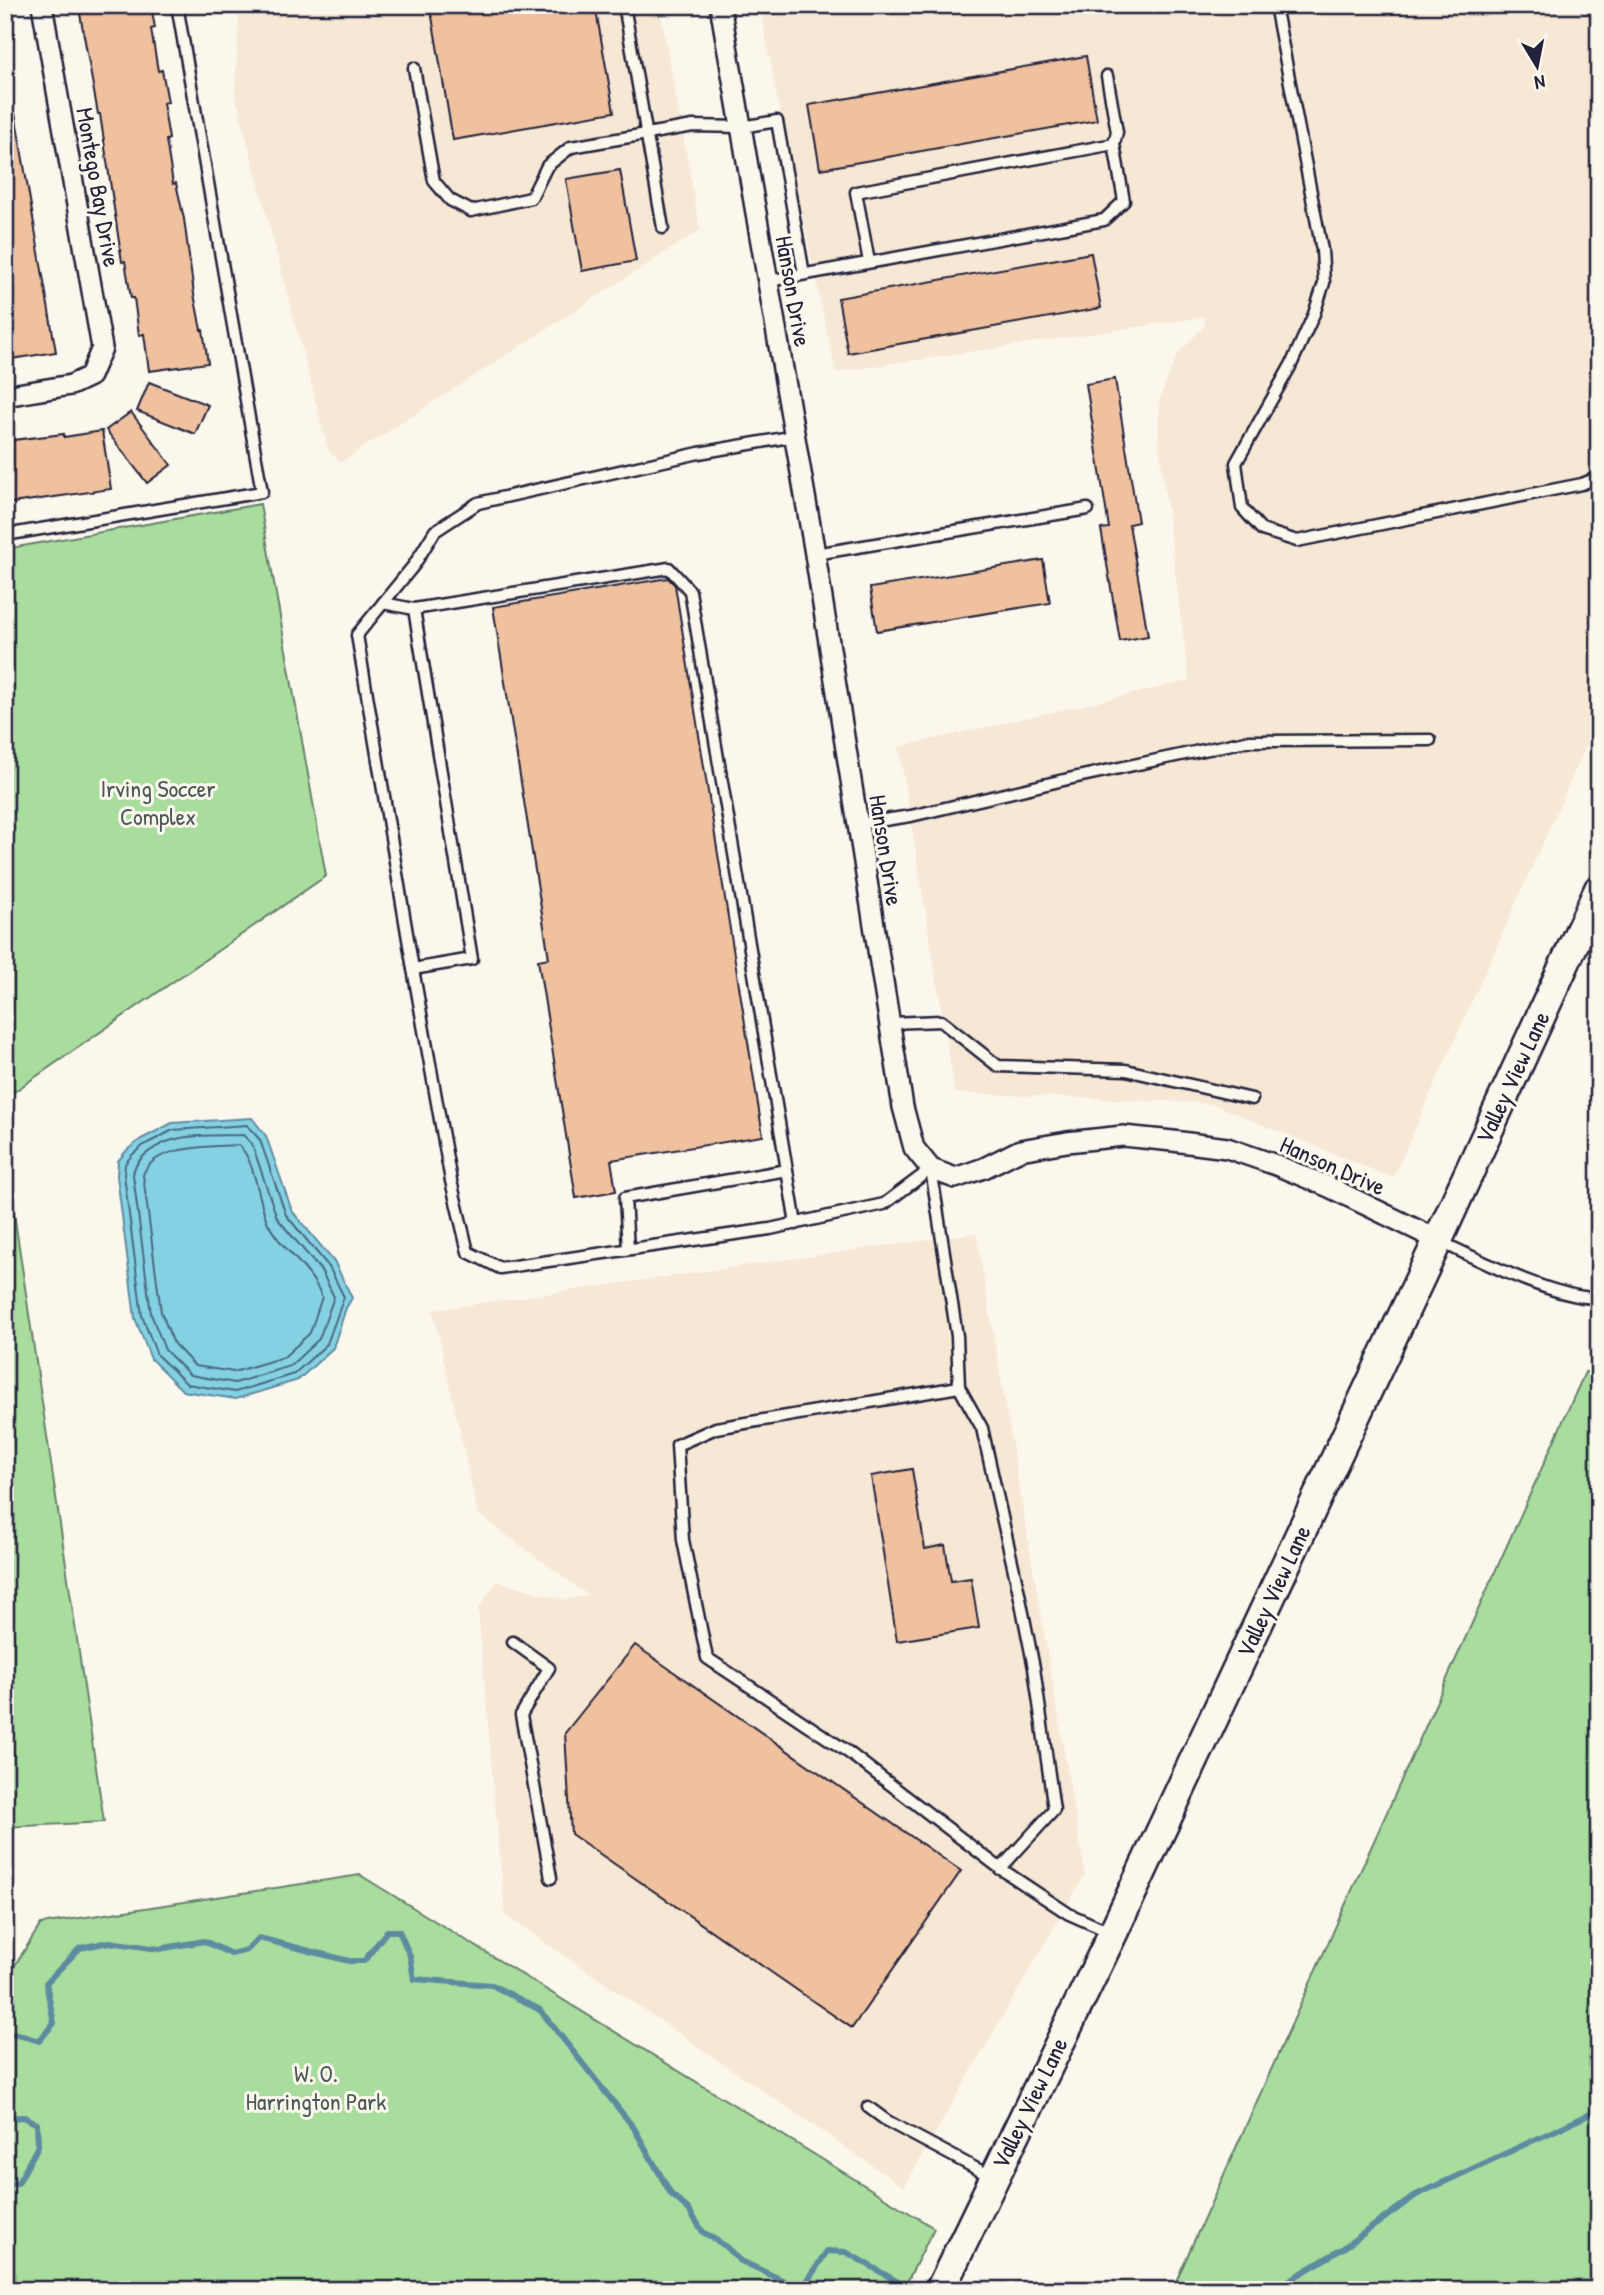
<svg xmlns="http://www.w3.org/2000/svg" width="1604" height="2295" font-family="'Patrick Hand',sans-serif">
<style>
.built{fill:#f7e7d5}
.green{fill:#a9dd9e;stroke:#66806c;stroke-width:2}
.water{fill:#85d1e4;stroke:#5d8ba0;stroke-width:2}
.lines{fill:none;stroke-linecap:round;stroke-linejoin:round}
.shore{stroke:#4a687f;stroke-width:2}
.stream{stroke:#5d8ba0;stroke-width:6}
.building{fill:#efc19f;stroke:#22223b;stroke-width:2}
.service-casing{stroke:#22223b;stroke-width:15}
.minor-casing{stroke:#22223b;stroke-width:24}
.secondary-casing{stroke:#22223b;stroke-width:33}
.service{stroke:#fbf7ec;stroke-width:10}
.minor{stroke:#fbf7ec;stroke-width:19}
.secondary{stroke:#fbf7ec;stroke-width:28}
.labels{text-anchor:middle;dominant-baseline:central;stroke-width:6;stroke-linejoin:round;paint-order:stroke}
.street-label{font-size:24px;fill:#22223b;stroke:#fbf7ec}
.park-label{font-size:24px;fill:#4a5a59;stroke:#fbf7ec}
</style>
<rect width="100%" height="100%" fill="#fbf7ec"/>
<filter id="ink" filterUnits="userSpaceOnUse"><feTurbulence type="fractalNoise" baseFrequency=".0143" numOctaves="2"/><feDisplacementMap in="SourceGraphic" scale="14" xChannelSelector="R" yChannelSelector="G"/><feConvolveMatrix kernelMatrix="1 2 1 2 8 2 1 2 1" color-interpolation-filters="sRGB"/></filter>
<g filter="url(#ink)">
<g class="built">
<polygon points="263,5 659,5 700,230 341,462 329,452 235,94 239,10"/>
<polygon points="760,5 1599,5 1599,717 1393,1178 1210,1103 955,1093 899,747 1189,681 1158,437 1160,398 1177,355 1205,325 1204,317 836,372 777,98"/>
<polygon points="976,1233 1085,1874 904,2187 505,1915 478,1609 497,1581 565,1600 588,1595 478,1514 433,1310"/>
</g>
<g class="green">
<polygon points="260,504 326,876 5,1098 5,549"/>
<polygon points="5,1152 104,1822 5,1827"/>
<polygon points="1585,1372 1599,1374 1599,2290 1172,2290"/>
<polygon points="360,1875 934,2228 903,2290 5,2290 5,1981 41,1924"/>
</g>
<polygon class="water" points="252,1118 266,1136 292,1211 335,1263 352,1298 346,1308 333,1348 298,1380 236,1399 183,1391 151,1359 135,1318 117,1176 118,1161 127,1150 141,1139 172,1123"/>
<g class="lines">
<g class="shore">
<polygon points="247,1125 260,1140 286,1215 329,1267 344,1297 327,1344 294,1374 235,1392 187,1384 157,1355 142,1316 124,1175 125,1164 132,1155 144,1145 173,1130"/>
<path d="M243,1135L252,1144L277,1218L322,1272L334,1297L319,1339L290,1366L235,1383L190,1375L165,1350L151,1314L133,1175C134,1157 161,1142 177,1139C198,1134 222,1136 243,1135Z"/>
<path d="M238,1145C254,1156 259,1202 267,1221C279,1248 310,1266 322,1297L310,1333L284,1357L234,1372L195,1366L174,1344L161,1312L143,1175C154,1144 212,1147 238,1145Z"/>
</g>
<g class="stream">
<polyline points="5,2036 17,2034 39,2041 54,2023 46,1983 80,1948 109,1942 159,1949 204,1941 231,1954 247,1950 259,1938 349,1961 364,1961 387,1931 399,1931 410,1956 414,1979 492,1985 540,2010 634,2128 671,2194 689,2210 703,2232 727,2247 739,2260 793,2285 806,2283 827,2251 846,2252 912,2290"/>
<polyline points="5,2118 24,2117 37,2124 38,2146 18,2183 5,2185"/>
<polyline points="1273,2290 1342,2249 1416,2195 1599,2110"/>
</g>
</g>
<g class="building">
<polygon points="95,5 151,5 155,28 151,29 158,71 162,70 168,102 163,103 169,139 166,140 173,184 176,183 184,219 194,294 201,330 203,330 208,363 149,371 144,334 139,335 134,298 131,298 125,261 122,262 100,114 98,114 79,8"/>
<polygon points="430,5 595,5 614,112 453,140"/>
<polygon points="1086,56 1097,120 820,169 809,105"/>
<polygon points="15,113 56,352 5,360 5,114"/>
<polygon points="620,170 636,261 582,271 566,179"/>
<polygon points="1091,253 1101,308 848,353 838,298"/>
<polygon points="1115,379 1138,522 1129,524 1148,636 1120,641 1101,529 1109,528 1086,384"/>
<polygon points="149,382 208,405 195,434 137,411"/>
<polygon points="131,412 171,465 147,483 106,430"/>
<polygon points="102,431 111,489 5,504 5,441 64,434 64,437"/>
<polygon points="1043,560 1050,603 877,631 870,588"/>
<polygon points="668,578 675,585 763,1136 611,1160 616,1191 576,1198 538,960 549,958 493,607"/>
<polygon points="912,1469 925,1549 945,1545 951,1581 971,1578 979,1628 897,1641 871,1476"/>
<polygon points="635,1645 961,1871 852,2028 571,1834 565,1733"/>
</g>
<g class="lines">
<defs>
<g id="service">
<polyline points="624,5 663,228"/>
<polyline points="1275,5 1322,250 1324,283 1314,314 1291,365 1236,463 1242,508 1262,530 1297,541 1582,484 1599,477"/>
<polyline points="414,68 434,181 450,200 471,211 531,198 547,166 571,147 693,126 741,127 777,121 804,274"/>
<polyline points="1107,76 1117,132 1114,144"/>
<polyline points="768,281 1104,220 1124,201 1114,144 856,192 869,262"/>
<polyline points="795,436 699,453 478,503 435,531 414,565 357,635 413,969 451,1181 468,1252 500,1268 770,1229 884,1204 931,1169 957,1336 959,1387"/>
<polyline points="5,535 262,492 177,5"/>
<polyline points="815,554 1088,509"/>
<polyline points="383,603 414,609 669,568 690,591 796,1224"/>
<polyline points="858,824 911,816 1068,779 1246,741 1430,740"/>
<polyline points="413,969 472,959 414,609"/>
<polyline points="890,1023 941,1021 998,1066 1126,1070 1252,1099"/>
<path d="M1441,1242C1481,1261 1556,1299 1599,1298"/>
<polyline points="628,1249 625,1198 787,1170"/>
<polyline points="513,1642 549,1668 521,1715 551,1878"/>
<polyline points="1000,1869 1054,1810 1034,1668 1019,1593 982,1428 959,1387 716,1428 677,1445 683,1540 707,1658 848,1752 1001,1869 1069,1914 1112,1933"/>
<polyline points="868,2107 887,2121 992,2177"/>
</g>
<g id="minor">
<polyline points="720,5 814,548 903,1107 914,1148 931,1169 955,1178 984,1168 1020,1150 1067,1142 1123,1136 1173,1141 1227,1148 1276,1165 1329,1187 1438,1240"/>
<polyline points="5,396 71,385 90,376 102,348 42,5"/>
</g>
<polyline id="secondary" points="940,2290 1113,1933 1438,1240 1599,889"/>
</defs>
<use href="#service" class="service-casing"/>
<use href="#minor" class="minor-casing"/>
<use href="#secondary" class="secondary-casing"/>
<use href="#service" class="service"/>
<use href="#minor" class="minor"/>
<use href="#secondary" class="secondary"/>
</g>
</g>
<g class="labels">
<g class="street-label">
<text transform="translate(99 187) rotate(80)">Montego Bay Drive</text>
<text transform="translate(794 291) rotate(80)">Hanson Drive</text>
<text transform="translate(887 850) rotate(81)">Hanson Drive</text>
<text transform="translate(1512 1077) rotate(-65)">Valley View Lane</text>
<text transform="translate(1333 1165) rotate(24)">Hanson Drive</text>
<text transform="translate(1273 1591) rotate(-65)">Valley View Lane</text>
<text transform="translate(1029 2103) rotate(-64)">Valley View Lane</text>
</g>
<g class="park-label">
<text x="158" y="788">Irving Soccer<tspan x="158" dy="28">Complex</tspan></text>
<text x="316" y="2073">W. O.<tspan x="316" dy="28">Harrington Park</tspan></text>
</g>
</g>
<rect width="1604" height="2295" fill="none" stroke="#fbf7ec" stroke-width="28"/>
<rect x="14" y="14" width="1576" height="2267" fill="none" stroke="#22223b" stroke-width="2.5" filter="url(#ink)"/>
<g transform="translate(1537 66) rotate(170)" stroke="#fbf7ec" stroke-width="5" paint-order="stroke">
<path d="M0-5L12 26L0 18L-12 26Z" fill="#22223b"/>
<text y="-10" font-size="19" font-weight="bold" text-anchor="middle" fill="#22223b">N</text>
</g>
</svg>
